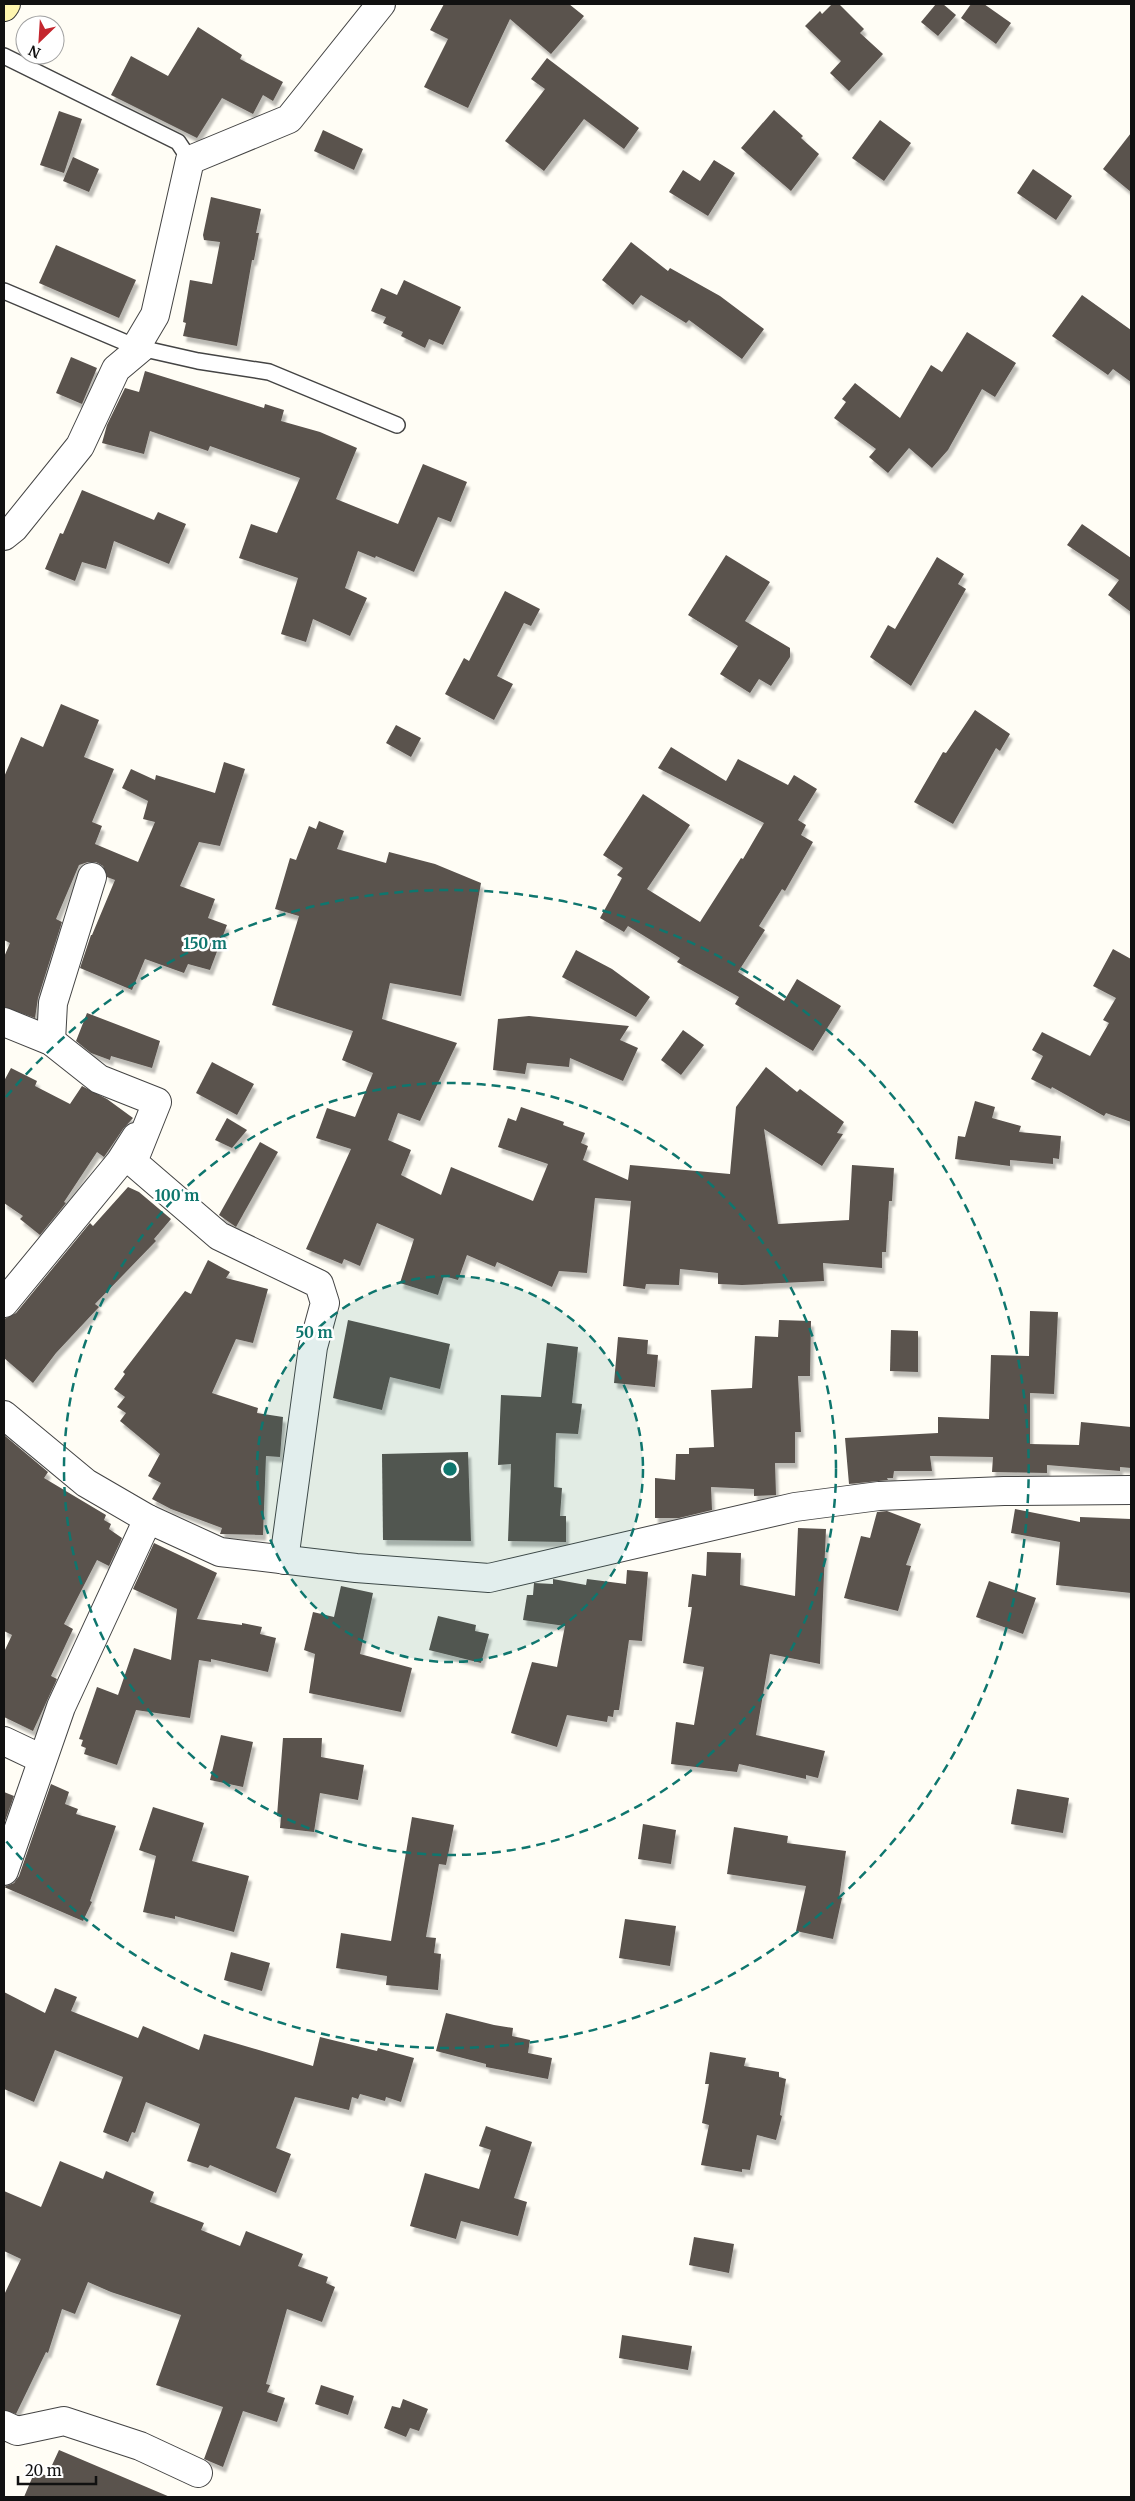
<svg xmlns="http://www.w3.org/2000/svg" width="1135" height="2501" font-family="Merriweather,serif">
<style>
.building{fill:#5a524d;filter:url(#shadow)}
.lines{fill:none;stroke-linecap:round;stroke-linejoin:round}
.service-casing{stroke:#444;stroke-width:18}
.minor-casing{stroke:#444;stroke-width:30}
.secondary-casing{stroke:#333;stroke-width:30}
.service{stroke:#fff;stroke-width:15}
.minor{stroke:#fff;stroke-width:28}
.secondary{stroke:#fff6b0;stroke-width:28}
.ring{fill:none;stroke:#0f766e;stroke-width:2.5;stroke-dasharray:9 6}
.centre{fill:#0f766e;stroke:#fff;stroke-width:2.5}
.ring-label{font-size:15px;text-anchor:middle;font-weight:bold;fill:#0f766e;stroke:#fff;stroke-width:5;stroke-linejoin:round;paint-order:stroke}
</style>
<defs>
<filter id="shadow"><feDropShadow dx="3" dy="5.5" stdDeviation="1" flood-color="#0004"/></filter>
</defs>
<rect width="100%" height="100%" fill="#fffdf5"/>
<g class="building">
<polygon points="444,4 569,4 584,16 551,54 510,19 468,108 424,87 448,39 430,30"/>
<polygon points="832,4 839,4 864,29 860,33 883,54 849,91 830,73 841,61 805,26 820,11 822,14"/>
<polygon points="936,4 943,4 956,15 938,36 921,22"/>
<polygon points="971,4 984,4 1011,23 996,44 961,18"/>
<polygon points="198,27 242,55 240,59 283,82 273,101 263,95 253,114 222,98 197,138 111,95 131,56 168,76"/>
<polygon points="547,58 639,128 624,149 584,119 544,171 505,141 545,89 531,79"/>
<polygon points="774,110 803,136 801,138 819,154 791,191 741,148"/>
<polygon points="59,111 82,119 64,173 40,165"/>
<polygon points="880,120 911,143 884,181 852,158"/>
<polygon points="323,130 363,149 354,170 314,151"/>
<polygon points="1131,133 1131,192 1103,169"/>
<polygon points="73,157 99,169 89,192 63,181"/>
<polygon points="714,160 735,173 708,216 669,192 683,170 700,181"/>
<polygon points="1033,169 1072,196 1056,220 1017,193"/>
<polygon points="211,197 261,209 256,233 259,233 254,260 252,260 237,346 183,336 186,323 183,322 190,280 212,284 220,242 204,240 203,235"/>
<polygon points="631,242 668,271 670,268 720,296 764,329 742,359 689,320 686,323 641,295 633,305 602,280"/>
<polygon points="56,245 136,280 119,318 39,283"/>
<polygon points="404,280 461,307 443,345 429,339 425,348 401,336 403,332 383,323 386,317 371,311 381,288 397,295"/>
<polygon points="1082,295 1131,330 1131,382 1113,369 1108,375 1052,336"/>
<polygon points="967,332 1016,363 995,397 982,389 948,450 932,468 909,448 888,473 869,457 876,449 834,418 846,402 842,399 855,383 900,418 931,365 942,372"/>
<polygon points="71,357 97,368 82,404 56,393"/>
<polygon points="145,371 264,408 265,404 284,410 281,421 320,432 357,448 336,499 398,524 423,464 467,482 451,522 438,517 414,572 376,556 375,558 358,551 345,588 367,598 350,636 313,619 306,642 281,634 298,578 239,558 251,524 277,533 300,478 210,446 208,451 150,431 144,454 102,443 107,425 125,388 139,392"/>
<polygon points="82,490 154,520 158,512 186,524 169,564 114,541 106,569 82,562 75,581 45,569 60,533 63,534"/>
<polygon points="1082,524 1131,558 1131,612 1108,595 1119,580 1067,545"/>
<polygon points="726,555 770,582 745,621 790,648 790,657 771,686 759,679 750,693 720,674 738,646 688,615"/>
<polygon points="937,557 964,574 958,584 966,589 911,686 870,657 888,625 895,629"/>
<polygon points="505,591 540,609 531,626 524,623 497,676 513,684 494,720 445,694 464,658 469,661"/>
<polygon points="61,704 99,720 84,757 114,769 92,822 102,826 95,844 138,862 155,822 143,819 148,801 122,788 131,769 155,780 156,775 215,793 224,762 245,769 220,846 199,842 180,886 215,899 208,918 227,925 210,970 188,964 184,973 145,959 132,990 80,968 91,935 92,935 115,880 107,877 103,866 96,862 88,862 79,865 56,919 62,922 38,998 35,1018 4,1007 4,957 10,943 4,940 4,777 21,737 43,747"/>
<polygon points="975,710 1010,734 1000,751 996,748 953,824 914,802 943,752 946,753"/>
<polygon points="396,725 421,738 411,757 386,743"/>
<polygon points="671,747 726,781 738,759 788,785 794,775 817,789 798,820 806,825 801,835 813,842 785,891 782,889 759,926 765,930 738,972 784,1001 797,979 841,1006 813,1051 735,1004 739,997 677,962 680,958 628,926 624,932 600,918 622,878 617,875 623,868 603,855 643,794 690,825 647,889 700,922 741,858 743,859 764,823 658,768"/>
<polygon points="319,821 344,831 337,849 386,863 389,852 435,864 481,883 461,996 390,983 382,1019 457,1043 420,1121 398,1113 388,1140 411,1150 401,1175 441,1195 451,1167 533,1201 548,1164 498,1147 508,1118 516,1121 521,1107 564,1122 563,1125 585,1133 581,1143 588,1146 583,1160 628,1180 630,1165 730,1174 736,1107 766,1067 797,1092 800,1089 844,1122 837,1133 843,1134 822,1166 764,1129 778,1224 849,1220 852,1165 894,1168 892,1201 889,1201 886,1252 882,1252 882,1268 823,1263 824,1281 742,1285 718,1284 718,1273 680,1269 679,1285 646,1284 645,1289 623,1286 631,1201 595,1198 587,1273 559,1271 552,1287 497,1262 495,1267 467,1255 458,1280 444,1276 438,1295 400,1283 414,1239 377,1223 360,1266 344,1259 342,1264 306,1249 351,1149 316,1138 327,1108 355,1117 373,1073 342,1060 353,1031 272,1005 299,916 275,909 290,858 296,860 309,826 316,829"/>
<polygon points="1113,949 1131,959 1131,1122 1106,1113 1104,1116 1052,1087 1051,1089 1031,1079 1043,1056 1032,1050 1042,1032 1090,1056 1109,1023 1103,1020 1116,998 1093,986"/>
<polygon points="576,950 612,969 650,997 636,1017 562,977"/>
<polygon points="87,1013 160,1041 152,1068 111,1056 110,1060 91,1053 76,1041"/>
<polygon points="529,1016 629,1026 620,1040 638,1048 623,1081 570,1058 569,1067 527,1063 525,1074 493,1070 498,1019"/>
<polygon points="683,1030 704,1045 681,1075 661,1060"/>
<polygon points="212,1062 254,1084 237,1115 196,1093"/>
<polygon points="11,1068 37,1081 35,1086 70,1104 82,1086 107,1099 133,1118 123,1129 104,1157 97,1152 64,1202 66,1203 40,1235 20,1219 23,1216 4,1203 4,1081"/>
<polygon points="975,1101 995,1107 992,1118 1021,1126 1019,1132 1061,1136 1059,1159 1053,1158 1053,1164 1010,1160 1010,1166 955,1159 958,1136 965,1137"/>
<polygon points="227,1118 247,1130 232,1148 215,1140"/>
<polygon points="260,1142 278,1152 236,1227 219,1215"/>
<polygon points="128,1187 139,1192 171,1219 154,1239 156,1241 95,1304 99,1307 56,1353 33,1383 4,1358 4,1319 16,1313 90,1223 93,1226"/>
<polygon points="208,1260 230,1272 226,1278 268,1289 253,1343 236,1339 212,1393 258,1408 257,1413 283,1417 280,1457 266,1456 263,1535 220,1534 222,1528 171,1509 152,1499 161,1483 148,1476 160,1454 120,1421 126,1413 117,1407 125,1397 114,1389 125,1374 123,1372 185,1291 191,1294"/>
<polygon points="1030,1311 1058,1312 1054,1394 1030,1393 1030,1444 1079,1445 1081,1422 1131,1427 1131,1468 1120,1467 1120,1471 1047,1465 1047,1473 992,1472 993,1457 930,1456 932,1471 894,1471 893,1478 887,1478 888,1480 849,1484 845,1438 938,1433 938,1417 989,1419 991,1355 1029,1356"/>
<polygon points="348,1320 450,1344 440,1389 390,1377 382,1410 333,1398"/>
<polygon points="779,1320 811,1321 810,1376 798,1376 801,1432 795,1432 795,1463 775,1463 776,1495 754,1496 754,1489 711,1487 712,1510 679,1518 655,1518 655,1478 675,1480 676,1454 689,1454 689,1448 714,1447 711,1390 752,1388 755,1336 778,1337"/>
<polygon points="891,1330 918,1331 918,1372 890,1371"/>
<polygon points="618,1337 648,1340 647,1354 658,1355 655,1387 614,1383"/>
<polygon points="547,1343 578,1347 572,1403 582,1404 578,1434 556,1433 554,1487 562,1488 560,1516 566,1516 566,1542 508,1541 511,1464 498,1465 501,1395 541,1397"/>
<polygon points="4,1435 48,1472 44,1478 106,1515 104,1520 111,1524 109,1529 122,1538 109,1566 97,1560 64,1624 73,1629 51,1676 57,1679 33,1731 4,1717 4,1652 12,1635 4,1631"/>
<polygon points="468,1452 471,1541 383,1540 382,1454"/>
<polygon points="1015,1509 1080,1522 1080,1517 1131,1519 1131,1593 1056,1585 1060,1542 1011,1533"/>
<polygon points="887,1511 921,1524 906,1565 911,1566 898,1611 844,1598 861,1536 870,1538 877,1512"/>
<polygon points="798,1528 826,1529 820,1664 770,1654 756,1735 825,1751 818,1778 806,1775 806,1779 739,1764 737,1772 671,1764 676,1722 694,1725 704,1667 683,1663 692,1607 688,1607 692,1574 706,1576 707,1552 741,1553 740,1585 795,1596"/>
<polygon points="154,1543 217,1573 197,1619 242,1625 242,1623 262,1627 260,1634 276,1638 268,1672 211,1659 211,1662 199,1660 190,1718 136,1710 117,1765 84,1754 86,1748 81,1746 83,1740 79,1739 97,1687 118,1695 134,1648 171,1660 177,1609 133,1589"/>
<polygon points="627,1570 648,1572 642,1641 629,1640 619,1710 614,1710 613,1717 608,1716 607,1722 567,1715 557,1747 511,1733 532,1662 557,1667 565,1626 523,1620 527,1595 533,1595 534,1583 553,1584 553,1579 586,1585 587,1579 626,1584"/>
<polygon points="989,1581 1036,1598 1023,1634 976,1617"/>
<polygon points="341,1586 373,1593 360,1654 412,1668 401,1712 309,1693 315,1654 304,1650 313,1612 334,1617"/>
<polygon points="438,1616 476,1625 475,1631 489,1634 481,1663 429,1650"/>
<polygon points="221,1735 253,1742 243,1787 210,1780"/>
<polygon points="283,1738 322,1738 321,1757 364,1765 358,1800 320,1793 314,1832 280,1828 281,1817 277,1816"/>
<polygon points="51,1784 69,1792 65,1804 78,1809 76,1814 116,1826 90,1901 92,1902 83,1921 4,1887 14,1883 19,1876"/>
<polygon points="1017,1789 1069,1798 1063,1833 1011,1824"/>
<polygon points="4,1792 14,1796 4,1824"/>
<polygon points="153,1807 204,1823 192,1861 249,1876 234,1932 175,1916 175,1919 143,1912 156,1856 139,1850"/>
<polygon points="412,1817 454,1825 446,1865 439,1864 426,1937 436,1938 434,1953 441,1954 438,1990 386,1985 387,1976 336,1968 341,1933 391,1941"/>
<polygon points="643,1824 676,1830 671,1864 638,1859"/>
<polygon points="734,1827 788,1836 787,1843 846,1851 839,1898 842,1898 833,1939 796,1931 806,1886 727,1874"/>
<polygon points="625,1919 676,1926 670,1966 619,1958"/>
<polygon points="231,1952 270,1963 262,1991 224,1980"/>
<polygon points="55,1988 77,1997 71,2011 138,2038 143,2026 199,2050 204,2034 313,2066 320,2037 377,2051 378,2048 414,2058 401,2102 386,2097 385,2101 360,2094 358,2099 352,2097 349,2110 295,2097 276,2148 291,2154 276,2193 210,2165 208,2168 187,2161 200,2124 146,2102 135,2133 132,2132 128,2142 103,2132 123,2077 55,2050 34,2102 4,2089 4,1992 45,2013"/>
<polygon points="446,2013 494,2025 513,2028 512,2036 530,2040 528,2053 552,2058 548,2079 486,2067 486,2064 436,2051"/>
<polygon points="710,2052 746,2058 744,2066 779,2072 779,2077 786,2079 780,2115 782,2116 776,2140 757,2135 750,2170 742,2169 742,2172 701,2165 709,2125 702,2123 709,2084 705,2084"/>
<polygon points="486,2126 532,2142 514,2198 527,2202 518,2236 461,2221 456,2239 410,2226 425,2173 479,2189 491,2150 479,2146"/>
<polygon points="60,2161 103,2179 106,2171 154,2192 150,2202 204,2223 201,2230 240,2246 246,2231 303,2254 298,2266 328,2277 326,2283 335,2287 322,2322 287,2309 266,2384 270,2385 267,2392 285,2398 277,2422 243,2411 223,2467 204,2459 223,2407 156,2385 181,2315 111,2292 88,2282 75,2314 62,2309 48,2353 46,2352 16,2414 4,2410 4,2295 21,2259 4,2251 4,2191 41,2207"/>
<polygon points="694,2237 734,2244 729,2273 689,2265"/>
<polygon points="622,2335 692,2346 688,2370 619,2358"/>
<polygon points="321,2385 354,2396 348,2415 315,2404"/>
<polygon points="403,2399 428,2409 419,2431 410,2428 406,2437 384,2428 392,2406 400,2408"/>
<polygon points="59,2450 170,2497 24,2497 35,2471 47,2476"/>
</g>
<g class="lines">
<defs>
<g id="service">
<polyline points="4,56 178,142 190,160"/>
<polyline points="4,291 136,347 198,361 269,372 397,425"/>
</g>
<g id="minor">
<polyline points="136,347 155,315 190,160 289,119 381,4"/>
<polyline points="4,536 14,528 80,446 116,369 141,348"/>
<polyline points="4,1022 51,1041 99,1079 157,1102 133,1162 219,1236 319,1284 325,1303 313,1347 284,1560"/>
<polyline points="51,1041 53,1003 92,877"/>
<polyline points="4,1303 120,1162 136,1137"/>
<polyline points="4,1415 86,1483 148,1519 220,1552 356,1568 489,1578 795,1507 879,1496 1004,1491 1131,1490"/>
<polyline points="4,1741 42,1759"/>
<polyline points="4,1871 61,1707 148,1519"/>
<polyline points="4,2425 17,2431 64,2421 140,2446 198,2473"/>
</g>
<polyline id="secondary" points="4,7 6,4"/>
</defs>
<use href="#service" class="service-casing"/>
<use href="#minor" class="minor-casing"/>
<use href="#secondary" class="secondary-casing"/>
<use href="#service" class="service"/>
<use href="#minor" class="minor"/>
<use href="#secondary" class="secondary"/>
</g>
<circle cx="450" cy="1469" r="193" fill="#0f766e" fill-opacity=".12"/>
<g class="ring">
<circle cx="450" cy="1469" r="193"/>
<circle cx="450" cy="1469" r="386"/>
<path d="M6 1097A579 579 0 1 1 6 1841"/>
</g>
<circle cx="450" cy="1469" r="8" class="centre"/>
<g class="ring-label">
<text x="205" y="949">150 m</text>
<text x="177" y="1201">100 m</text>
<text x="314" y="1338">50 m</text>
</g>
<rect width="1135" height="2501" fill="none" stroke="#111111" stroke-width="10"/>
<g transform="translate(40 40) rotate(205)"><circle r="24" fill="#ffffff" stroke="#a0a0a0"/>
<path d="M0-4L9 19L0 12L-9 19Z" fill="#c4262e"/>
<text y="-8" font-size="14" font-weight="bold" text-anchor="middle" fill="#111111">N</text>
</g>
<path d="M18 2476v8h78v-8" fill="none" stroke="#111111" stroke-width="2.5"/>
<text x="25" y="2476" font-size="15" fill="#111111" stroke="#ffffff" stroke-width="4" paint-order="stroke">20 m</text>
</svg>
